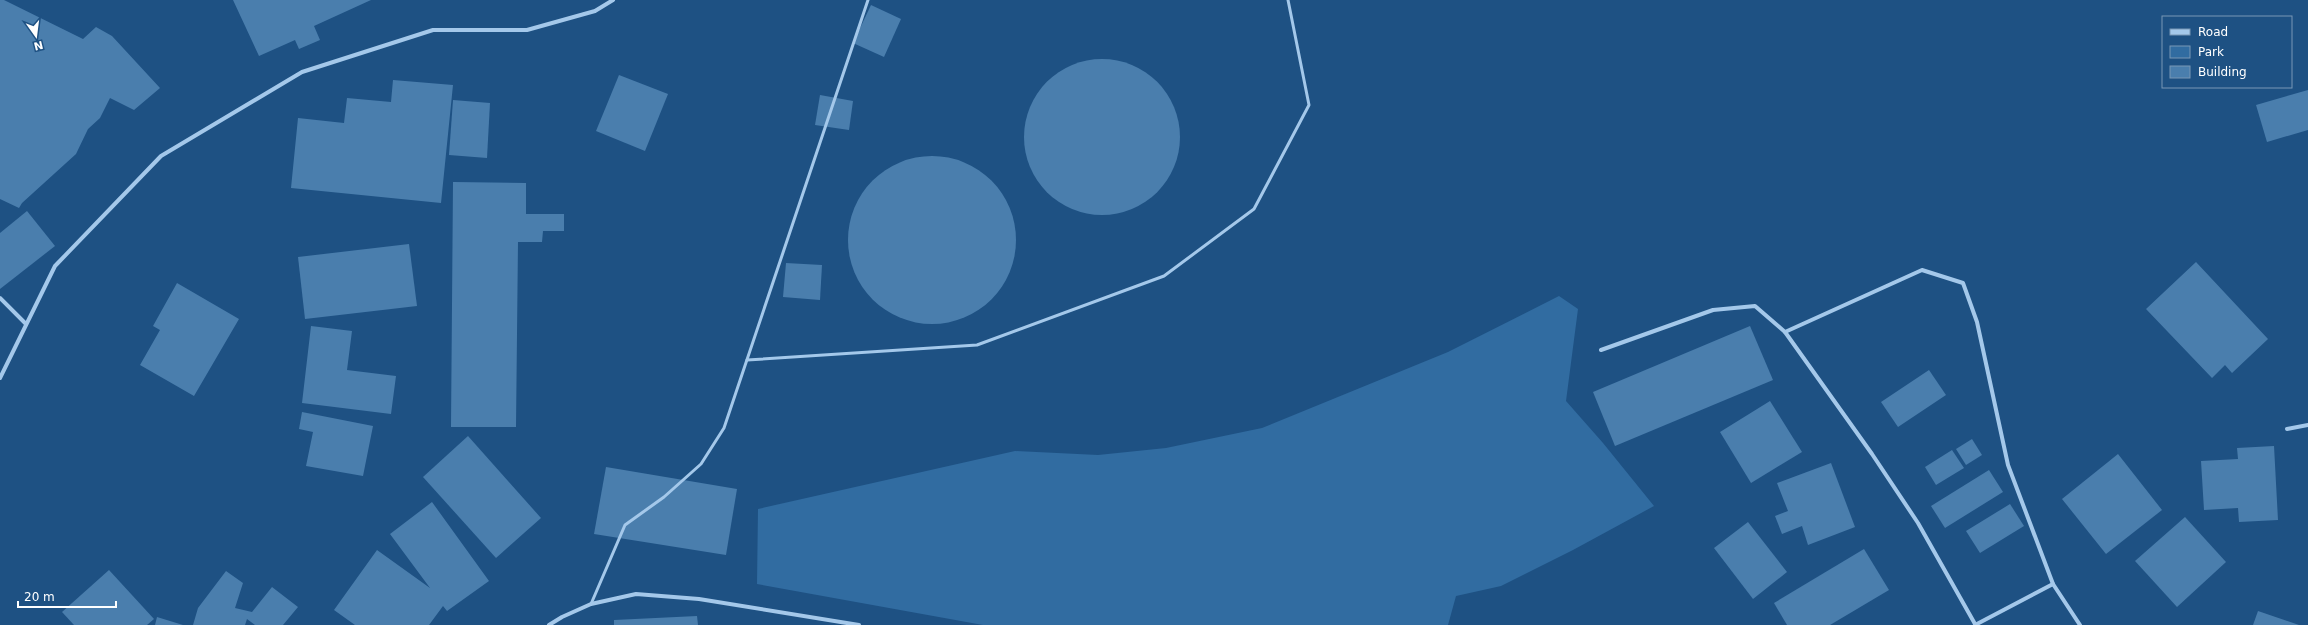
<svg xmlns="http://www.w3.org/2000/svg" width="2308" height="625" font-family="'DejaVu Sans',sans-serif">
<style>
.green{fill:#316ca1}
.building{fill:#4a7ead}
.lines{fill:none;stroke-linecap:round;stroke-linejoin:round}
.lane{stroke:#a4c8ea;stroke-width:3}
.street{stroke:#a4c8ea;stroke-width:4}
</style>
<rect width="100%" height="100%" fill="#1e5183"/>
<polygon class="green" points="1559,296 1578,309 1566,401 1603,443 1654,506 1573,550 1501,586 1456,596 1448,625 983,625 757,584 758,509 1015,451 1098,455 1166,448 1262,428 1448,352"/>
<g class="building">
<polygon points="0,0 4,0 83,39 96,27 112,36 160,88 134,110 110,98 100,118 88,129 76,154 22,203 19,208 0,199"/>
<polygon points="233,0 371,0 314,26 320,40 299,49 295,40 259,56"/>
<polygon points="871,5 901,19 884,57 853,43"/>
<circle cx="1102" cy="137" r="78"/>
<polygon points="619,75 668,94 645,151 596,131"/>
<polygon points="393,80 453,85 441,203 291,188 298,118 344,123 347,98 391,102"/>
<polygon points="2308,90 2308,130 2267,142 2256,105"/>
<polygon points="820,95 853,101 849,130 815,125"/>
<polygon points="453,100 490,103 487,158 449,155"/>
<circle cx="932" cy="240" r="84"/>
<polygon points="453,182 526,183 526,214 564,214 564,231 543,231 542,242 518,242 516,427 451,427"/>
<polygon points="27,211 55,246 0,289 0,233"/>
<polygon points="409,244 417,306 305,319 298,257"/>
<polygon points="2196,262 2268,339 2232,373 2225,365 2212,378 2146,309"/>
<polygon points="786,263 822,265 820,300 783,297"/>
<polygon points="177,283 239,319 194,396 140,365 160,330 153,326"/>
<polygon points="311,326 352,331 347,370 396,376 391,414 302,403"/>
<polygon points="1750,326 1773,380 1615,446 1593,392"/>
<polygon points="1929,370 1946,395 1898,427 1881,402"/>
<polygon points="1770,401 1802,452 1751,483 1720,432"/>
<polygon points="302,412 373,426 363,476 306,466 313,432 299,429"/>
<polygon points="468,436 541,518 496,558 423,477"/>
<polygon points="1972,439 1982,455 1966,465 1956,449"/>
<polygon points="2274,446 2278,520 2239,522 2238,508 2204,510 2201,461 2238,459 2237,448"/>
<polygon points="1952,450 1964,468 1936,485 1925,467"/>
<polygon points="2118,454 2162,510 2106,554 2062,499"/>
<polygon points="1831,463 1855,527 1808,545 1802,526 1782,534 1775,516 1788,511 1777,483"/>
<polygon points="606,467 737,489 726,555 594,534"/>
<polygon points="1989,470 2003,492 1945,528 1931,506"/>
<polygon points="432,502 489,581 447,611 443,606 429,625 355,625 334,610 377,550 430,588 390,534"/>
<polygon points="2010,504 2024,526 1980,553 1966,531"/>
<polygon points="2185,517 2226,562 2177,607 2135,561"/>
<polygon points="1748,522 1787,572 1753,599 1714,548"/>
<polygon points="1864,549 1889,590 1830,625 1787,625 1774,603"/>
<polygon points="109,570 154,619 147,625 74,625 62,612"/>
<polygon points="226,571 243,583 235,608 252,612 272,587 298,607 283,625 255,625 247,619 245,625 193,625 198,608"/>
<polygon points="2258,611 2299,625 2253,625"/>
<polygon points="697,616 698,625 614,625 614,620"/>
<polygon points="157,617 183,625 155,625"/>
</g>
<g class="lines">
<g class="lane">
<polyline points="747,360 977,345 1164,276 1254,209 1309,105 1288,0"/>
<polyline points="591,604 625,525 664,497 701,464 724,428 868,0"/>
</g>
<g class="street">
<polyline points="0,298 26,324"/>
<polyline points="1785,332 1872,454 1918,523 1975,624"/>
<polyline points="1601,350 1713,310 1755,306 1785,332 1922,270 1963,283 1977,322 2008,465 2053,584 2080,625"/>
<polyline points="0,378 55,266 161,156 302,72 433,30 527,30 595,11 613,0"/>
<polyline points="2287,429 2308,425"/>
<polyline points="549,625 562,617 591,604 636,594 699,599 859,625"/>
<polyline points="1975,625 2053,584"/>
</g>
</g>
<rect x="2162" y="16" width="130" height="72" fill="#1e5183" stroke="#7897b5"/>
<rect x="2170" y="29" width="20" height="6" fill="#a4c8ea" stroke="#7897b5"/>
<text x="2198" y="36" font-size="12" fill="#ffffff">Road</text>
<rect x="2170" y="46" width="20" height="12" fill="#316ca1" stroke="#7897b5"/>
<text x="2198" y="56" font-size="12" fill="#ffffff">Park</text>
<rect x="2170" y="66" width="20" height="12" fill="#4a7ead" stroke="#7897b5"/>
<text x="2198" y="76" font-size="12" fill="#ffffff">Building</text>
<g transform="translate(36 36) rotate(166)" stroke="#1e5183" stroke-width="3" paint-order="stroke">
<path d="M0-3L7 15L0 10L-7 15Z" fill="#ffffff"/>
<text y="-6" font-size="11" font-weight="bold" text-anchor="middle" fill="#ffffff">N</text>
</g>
<path d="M18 601v6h98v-6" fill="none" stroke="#ffffff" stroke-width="2"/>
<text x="24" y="601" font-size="12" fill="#ffffff" stroke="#1e5183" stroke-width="3" paint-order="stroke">20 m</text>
</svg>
